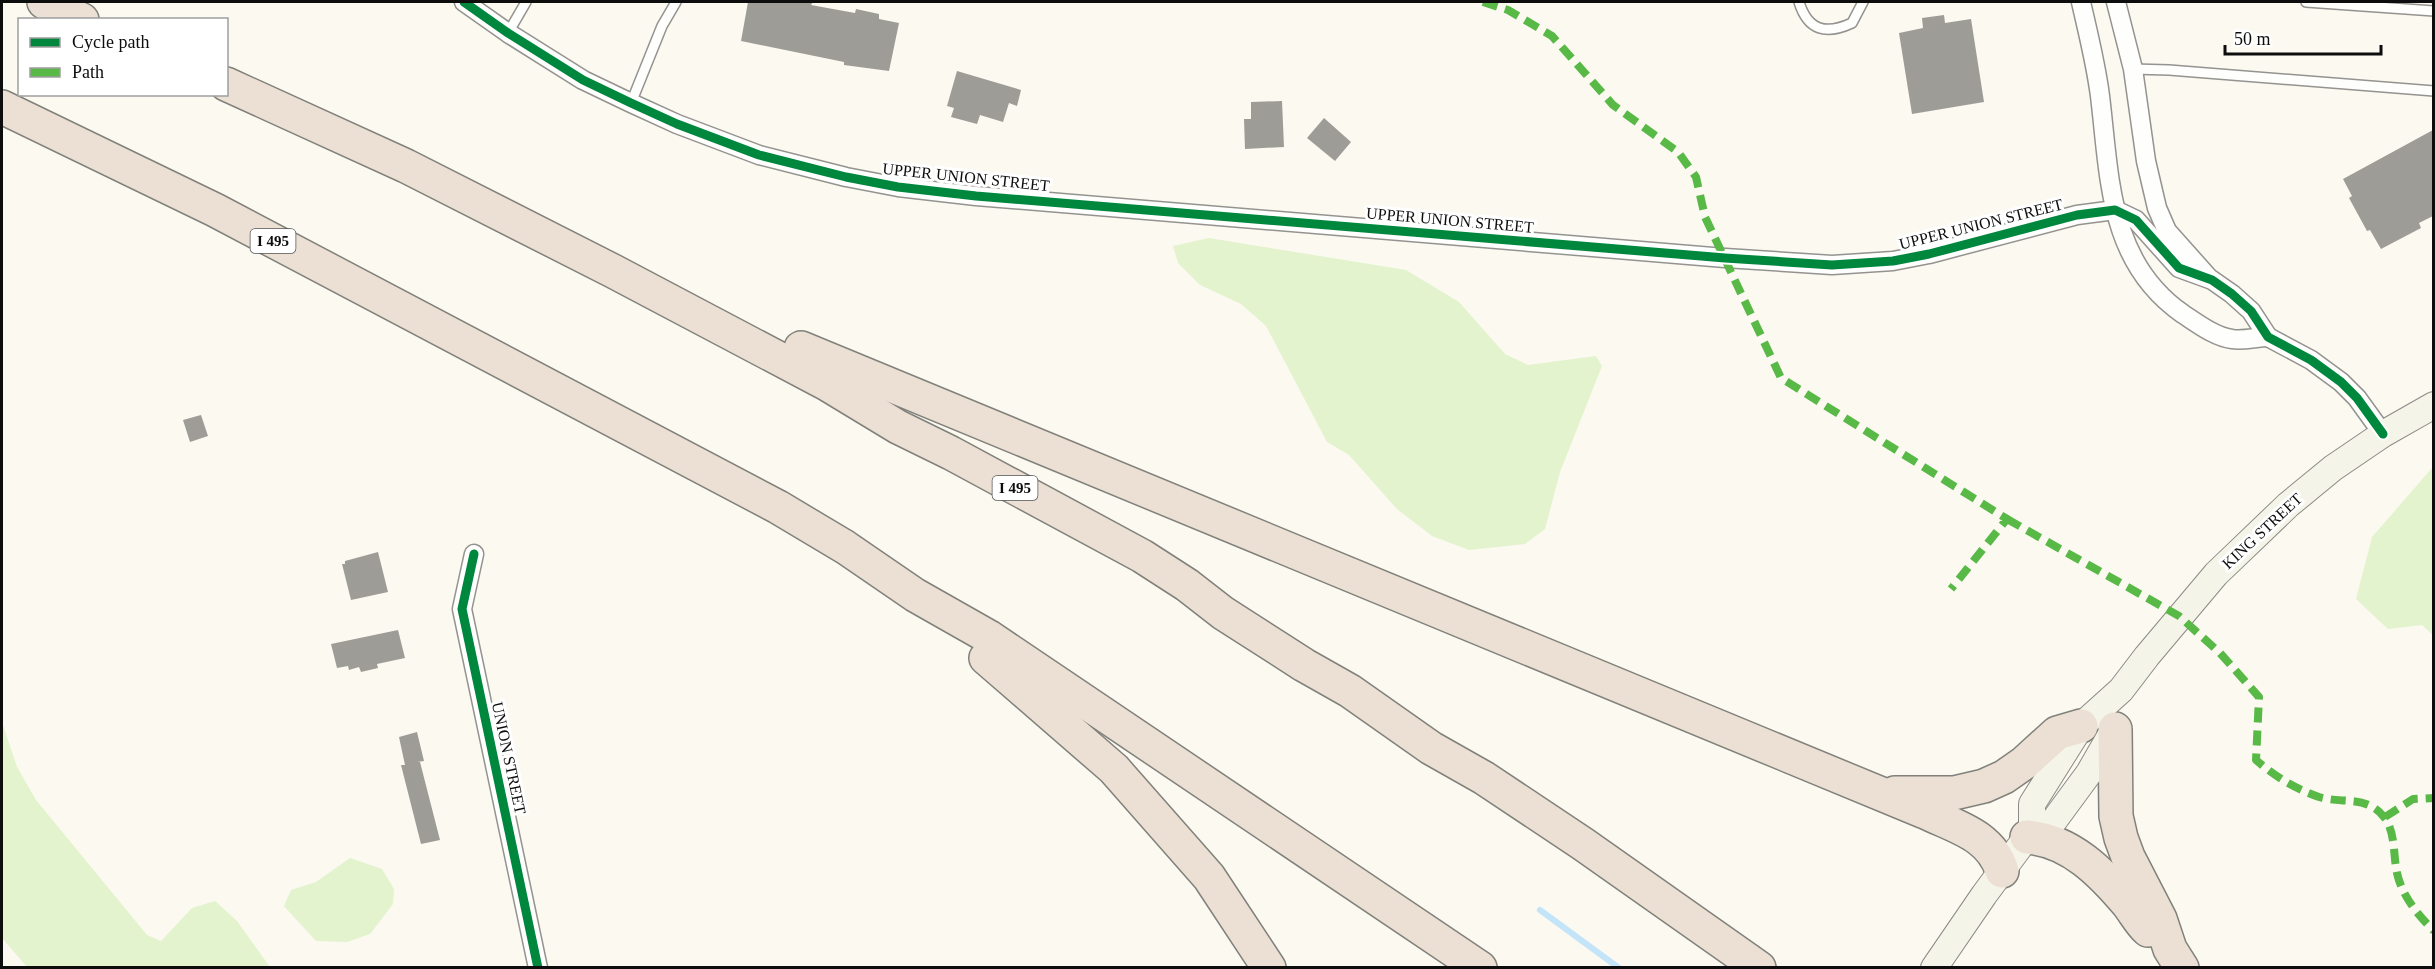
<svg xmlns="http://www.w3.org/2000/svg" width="2435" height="969" font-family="Georgia,serif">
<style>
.green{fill:#e3f3cd}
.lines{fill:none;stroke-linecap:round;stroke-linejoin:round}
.stream{stroke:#c3e4f9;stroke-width:6}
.building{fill:#9e9c96}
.lane-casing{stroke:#94938f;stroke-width:12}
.street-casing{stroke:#94938f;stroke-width:21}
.secondary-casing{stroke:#8b8a86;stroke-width:28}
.highway-casing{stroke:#81817c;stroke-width:36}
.lane{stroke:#fefefd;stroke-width:9}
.street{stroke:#fefefd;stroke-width:18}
.secondary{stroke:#f5f4e8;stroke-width:26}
.highway{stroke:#ebe0d3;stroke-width:33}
.quiet{stroke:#58b947;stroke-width:8;stroke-dasharray:15 8;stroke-linecap:butt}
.cycleway-casing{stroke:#fff;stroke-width:13}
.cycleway{stroke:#00873e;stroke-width:9}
.labels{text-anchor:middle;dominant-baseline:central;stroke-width:6;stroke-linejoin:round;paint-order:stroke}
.shield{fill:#fff;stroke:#565656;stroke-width:1.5}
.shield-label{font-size:15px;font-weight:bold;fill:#0d0d0d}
.street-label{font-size:16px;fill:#0d0d0d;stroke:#fff}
</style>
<rect width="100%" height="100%" fill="#fbf9f0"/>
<g class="green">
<polygon points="1209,238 1406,270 1459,302 1505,354 1528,365 1596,356 1602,366 1560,472 1545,529 1525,544 1469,550 1432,536 1397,509 1349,455 1327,442 1266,326 1241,304 1200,285 1178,263 1173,246"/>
<polygon points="2433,467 2433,635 2422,625 2388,629 2356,599 2372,537"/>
<polygon points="2,722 17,767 36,800 147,935 161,941 192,908 215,901 237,921 270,967 27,967 2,938"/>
<polygon points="350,858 382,869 394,889 393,904 370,934 347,942 316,941 284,906 291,890 316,882"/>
</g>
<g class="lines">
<polyline class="stream" points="1540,910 1619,968"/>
</g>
<g class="building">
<polygon points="748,2 813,2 811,5 855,13 856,9 879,14 879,19 899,23 889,71 844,65 844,62 741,41"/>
<polygon points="1944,15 1945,23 1971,19 1984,102 1912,114 1899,33 1923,28 1922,18"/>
<polygon points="957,71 1021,90 1017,106 1009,103 1003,122 980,115 977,124 951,117 954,108 947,106"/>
<polygon points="1282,101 1284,147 1245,149 1244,119 1251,119 1251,102"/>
<polygon points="1324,118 1351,142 1335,161 1307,138"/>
<polygon points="2433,130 2433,216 2419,223 2421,228 2381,249 2370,230 2367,231 2349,198 2352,196 2343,179"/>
<polygon points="201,415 208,436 190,442 183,420"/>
<polygon points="378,552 388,592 351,600 342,564 345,564 345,561"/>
<polygon points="398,630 405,658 377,664 378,668 361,672 359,667 349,670 348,666 337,668 331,644"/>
<polygon points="417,732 424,761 417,762 420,762 440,840 421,844 401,765 405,765 399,737"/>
</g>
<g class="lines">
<defs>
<g id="lane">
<path d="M1799,2C1808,31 1826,35 1852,23L1863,2"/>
<polyline points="2306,2 2434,11"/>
<polyline points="508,33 526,2"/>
<polyline points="2133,69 2169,70 2434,91"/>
<polyline points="631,103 662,26 676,2"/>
</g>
<g id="street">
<polyline points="464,2 508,33 583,80 631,103 677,124 759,155 846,177 898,187 976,196 1725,258 1832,265 1893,261 1929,254 2077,215 2115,210 2136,220 2179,268 2212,280 2232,294 2251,311 2268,337 2311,360 2341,382 2357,398 2383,434"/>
<path d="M2081,2C2088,33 2096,64 2100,96C2110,178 2108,262 2183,314C2197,323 2215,337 2232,339C2243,341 2257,337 2268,337"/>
<polyline points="2116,2 2133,69 2146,161 2157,208 2167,231 2208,277"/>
<polyline points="474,554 462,609 538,968"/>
</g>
<g id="secondary">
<polyline points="2032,830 2053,822 2089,773 2116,726"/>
<polyline points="1934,968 1984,895 2032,830 2032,804 2081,726 2121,690 2147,656 2216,574 2288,505 2333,468 2383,434 2434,405"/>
</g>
<g id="highway">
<polyline points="44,2 82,20"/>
<polyline points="226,84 406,166 613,271 827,384 898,427 951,453 1142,556 1187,585 1223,613 1304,665 1350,691 1431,748 1484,778 1583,844 1759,968"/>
<polyline points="2,107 215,210 778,507 845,547 915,595 989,637 1480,968"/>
<path d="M801,348L1925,812C1956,827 1991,835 2002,871"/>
<polyline points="986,658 1114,769 1209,877 1269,968"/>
<polyline points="2115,729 2116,816 2121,838 2128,857 2160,919 2170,949 2182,968"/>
<polyline points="1895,793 1954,793 1984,786 2004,777 2024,763 2057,733 2081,726"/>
<path d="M2027,837C2070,840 2102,873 2128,904C2135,913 2140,923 2148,930"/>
</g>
</defs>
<use href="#lane" class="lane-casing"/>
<use href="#street" class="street-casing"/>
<use href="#secondary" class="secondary-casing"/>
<use href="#highway" class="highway-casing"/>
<use href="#lane" class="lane"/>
<use href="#street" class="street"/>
<use href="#secondary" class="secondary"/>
<use href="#highway" class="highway"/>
<g class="quiet">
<polyline points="1483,2 1508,10 1552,36 1613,105 1678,152 1696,177 1705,217 1781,378 2007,519 1951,589"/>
<path d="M2007,519L2179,616L2220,653L2259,697L2256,760C2277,778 2294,788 2319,797C2342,804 2366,795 2383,816C2396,830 2393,856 2397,873C2402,896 2418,915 2434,931"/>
<polyline points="2385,817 2413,799 2434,798"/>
</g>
<defs>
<g id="cycleway">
<polyline points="464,2 508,33 583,80 631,103 677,124 759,155 846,177 898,187 976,196 1725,258 1832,265 1893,261 1929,254 2077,215 2115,210 2136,220 2179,268 2212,280 2232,294 2251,311 2268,337 2311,360 2341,382 2357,398 2383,434"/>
<polyline points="474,554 462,609 538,968"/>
</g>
</defs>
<use href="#cycleway" class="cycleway-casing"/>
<use href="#cycleway" class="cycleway"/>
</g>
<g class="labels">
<g class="shield">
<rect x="250.5" y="229" width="45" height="24" rx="4.5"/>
<rect x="992.5" y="476" width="45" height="24" rx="4.5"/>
</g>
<g class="shield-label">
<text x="273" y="241">I 495</text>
<text x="1015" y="488">I 495</text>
</g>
<g class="street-label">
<text transform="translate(966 177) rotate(6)">UPPER UNION STREET</text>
<text transform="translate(1450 220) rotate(5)">UPPER UNION STREET</text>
<text transform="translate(1981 224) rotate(-14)">UPPER UNION STREET</text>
<text transform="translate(2262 531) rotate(-43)">KING STREET</text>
<text transform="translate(509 758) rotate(78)">UNION STREET</text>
</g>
</g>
<rect width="2435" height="969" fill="none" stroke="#0d0d0d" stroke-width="6"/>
<rect x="18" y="18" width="210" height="78" fill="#ffffff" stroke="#9e9e9e" stroke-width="1.5"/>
<rect x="30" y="38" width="30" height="9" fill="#00873e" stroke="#9e9e9e" stroke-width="1.5"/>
<text x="72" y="48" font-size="18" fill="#0d0d0d">Cycle path</text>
<rect x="30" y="68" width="30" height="9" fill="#58b947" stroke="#9e9e9e" stroke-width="1.5"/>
<text x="72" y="78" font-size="18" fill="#0d0d0d">Path</text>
<path d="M2225 45v9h156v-9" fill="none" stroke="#0d0d0d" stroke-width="3"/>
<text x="2234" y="45" font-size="18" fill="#0d0d0d" stroke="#ffffff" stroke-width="4.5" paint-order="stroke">50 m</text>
</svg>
